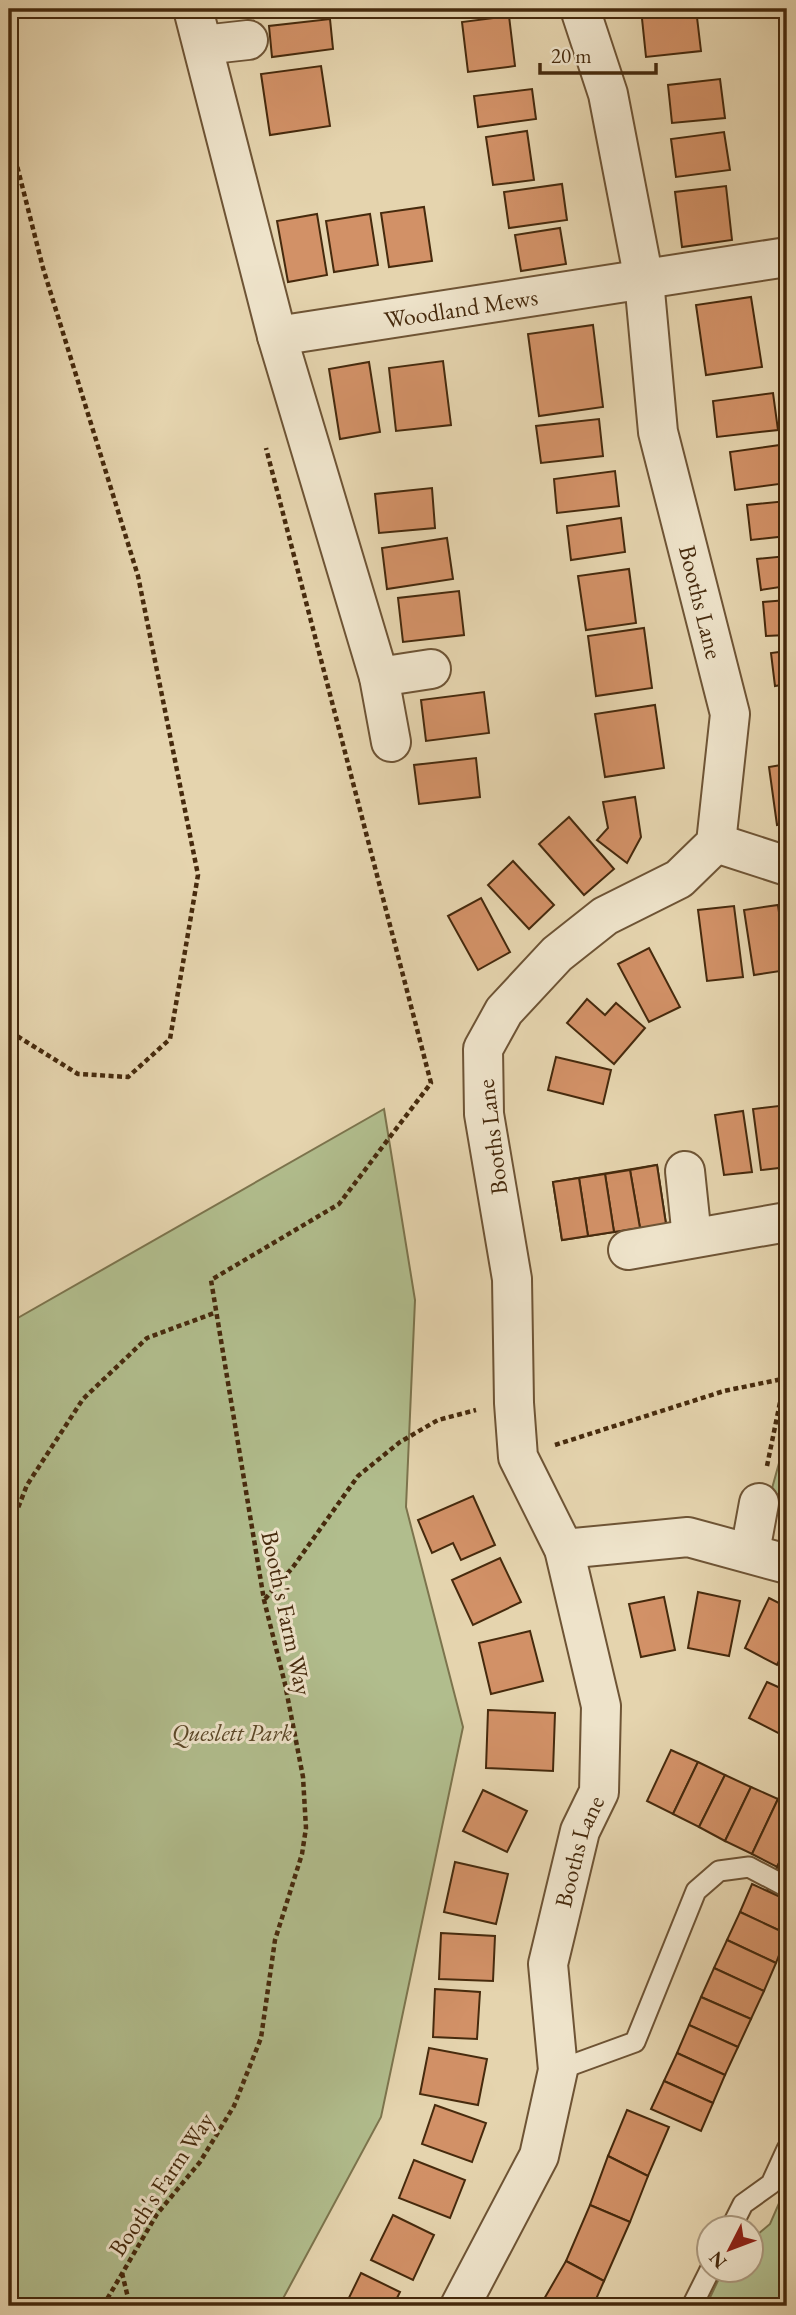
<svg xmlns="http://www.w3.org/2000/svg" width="796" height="2315" font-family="'EB Garamond',serif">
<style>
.green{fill:#b1bd8d;stroke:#7c744d;stroke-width:2}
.building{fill:#d29167;stroke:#462a0d;stroke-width:2}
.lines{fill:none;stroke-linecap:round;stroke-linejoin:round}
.service-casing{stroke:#6e5435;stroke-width:23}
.minor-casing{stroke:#6e5435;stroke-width:42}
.path{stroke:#462a0d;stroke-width:4.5;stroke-dasharray:5 3.5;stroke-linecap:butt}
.service{stroke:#eee3ca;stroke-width:19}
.minor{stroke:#eee3ca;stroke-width:38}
.labels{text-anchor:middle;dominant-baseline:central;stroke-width:6;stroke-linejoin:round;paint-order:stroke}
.street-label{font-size:24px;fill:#462a0d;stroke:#eee3ca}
.park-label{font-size:24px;font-style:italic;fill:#5b4727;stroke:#eee3ca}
</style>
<rect width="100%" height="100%" fill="#e5d4ae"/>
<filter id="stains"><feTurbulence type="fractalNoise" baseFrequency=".00286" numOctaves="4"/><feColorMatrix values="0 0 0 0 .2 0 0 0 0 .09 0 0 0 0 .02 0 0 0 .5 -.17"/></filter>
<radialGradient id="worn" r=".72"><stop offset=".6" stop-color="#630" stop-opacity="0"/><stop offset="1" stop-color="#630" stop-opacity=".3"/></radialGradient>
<g class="green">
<polygon points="384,1109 415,1300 406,1507 463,1727 381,2117 279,2306 9,2306 9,1323"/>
<polygon points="787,1434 787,1497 771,1492"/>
<polygon points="787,2185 787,2306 706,2306 723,2270 750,2270 751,2240 770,2224"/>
</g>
<g class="building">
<polygon points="252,9 305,9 305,10 254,18"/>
<polygon points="641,9 696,9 701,51 646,57"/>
<polygon points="509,16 515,66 468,72 462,22"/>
<polygon points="330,19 333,49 272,57 269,26"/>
<polygon points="321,66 330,126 270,135 261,74"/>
<polygon points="720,79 725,118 672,123 668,85"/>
<polygon points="532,89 536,119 478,127 474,96"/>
<polygon points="527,131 534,180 493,185 486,137"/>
<polygon points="724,132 730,170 676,177 671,139"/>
<polygon points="562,184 567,220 509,228 504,192"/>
<polygon points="726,186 732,240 682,247 675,192"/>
<polygon points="424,207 432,261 389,267 381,213"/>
<polygon points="317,214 327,275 288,282 277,221"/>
<polygon points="370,214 378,265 334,272 326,221"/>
<polygon points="560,228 566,264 521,271 515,235"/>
<polygon points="751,297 762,367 706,375 696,305"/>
<polygon points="593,325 603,407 539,416 528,334"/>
<polygon points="443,361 451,425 396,431 389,368"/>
<polygon points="369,362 380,432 340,439 329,369"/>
<polygon points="773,393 778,430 717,437 713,401"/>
<polygon points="599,419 603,456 541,463 536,426"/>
<polygon points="787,444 787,483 735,490 730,452"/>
<polygon points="615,471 619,506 557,513 554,479"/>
<polygon points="432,488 435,528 379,533 375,494"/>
<polygon points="787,501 787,536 751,540 747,505"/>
<polygon points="621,518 625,552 571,560 567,526"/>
<polygon points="447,538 453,579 387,589 382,548"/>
<polygon points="787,556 787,586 761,590 757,559"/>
<polygon points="629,569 636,623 586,630 578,576"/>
<polygon points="459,591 464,635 403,642 398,598"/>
<polygon points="787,600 787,635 766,636 763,602"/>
<polygon points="644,628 652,688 596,696 588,636"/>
<polygon points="787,651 787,684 775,686 771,653"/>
<polygon points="484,692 489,733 426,741 421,700"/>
<polygon points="655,705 664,768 605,777 595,714"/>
<polygon points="476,758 480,797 419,804 414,765"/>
<polygon points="787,764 787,823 777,825 769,767"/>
<polygon points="635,797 641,837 627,863 597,840 608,828 603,802"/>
<polygon points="569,817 614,869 584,895 539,844"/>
<polygon points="513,861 554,905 529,929 488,885"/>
<polygon points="481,898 510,952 478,970 448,916"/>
<polygon points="778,905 787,970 754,975 744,910"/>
<polygon points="734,906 743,977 707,981 698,910"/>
<polygon points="649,948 680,1007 649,1022 618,964"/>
<polygon points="587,999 605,1015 616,1003 645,1028 614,1064 567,1023"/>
<polygon points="556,1057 611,1070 603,1104 548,1090"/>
<polygon points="787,1105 787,1167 761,1170 753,1109"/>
<polygon points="743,1111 752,1172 724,1175 715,1115"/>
<polygon points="657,1165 666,1224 562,1240 553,1182"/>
<polygon points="657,1165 666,1224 640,1228 630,1170"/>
<polygon points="630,1170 640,1228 614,1232 605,1174"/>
<polygon points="605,1174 614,1232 588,1236 579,1178"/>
<polygon points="579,1178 588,1236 562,1240 553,1182"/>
<polygon points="473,1496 495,1545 461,1560 453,1543 432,1553 418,1520"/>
<polygon points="500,1558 521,1602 473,1625 452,1580"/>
<polygon points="698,1592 740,1601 729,1656 688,1648"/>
<polygon points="664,1597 675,1650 641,1657 629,1604"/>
<polygon points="769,1598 787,1607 787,1644 777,1665 745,1648"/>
<polygon points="530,1631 543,1681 491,1694 479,1643"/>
<polygon points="767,1682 787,1691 787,1726 782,1735 749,1718"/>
<polygon points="488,1710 555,1713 553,1771 486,1768"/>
<polygon points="671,1750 698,1762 673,1814 647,1801"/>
<polygon points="698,1762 725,1775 699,1827 673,1814"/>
<polygon points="725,1775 751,1787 725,1841 699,1827"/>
<polygon points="751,1787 778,1799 752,1854 725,1841"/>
<polygon points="483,1790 527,1811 507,1852 463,1831"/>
<polygon points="778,1799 787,1804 787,1847 777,1867 752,1854"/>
<polygon points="787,1847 787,1872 777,1867"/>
<polygon points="455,1862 508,1874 496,1924 444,1912"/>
<polygon points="777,1867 787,1872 787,1900 767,1891"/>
<polygon points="752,1884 787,1900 787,1934 740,1912"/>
<polygon points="740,1912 787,1934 776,1963 727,1940"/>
<polygon points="441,1933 495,1936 493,1981 439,1979"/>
<polygon points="727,1940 776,1963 764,1991 714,1968"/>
<polygon points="714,1968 764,1991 751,2019 701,1997"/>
<polygon points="435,1989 480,1992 477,2039 433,2037"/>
<polygon points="701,1997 751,2019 738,2047 689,2025"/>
<polygon points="689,2025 738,2047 725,2075 677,2053"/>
<polygon points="429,2048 487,2059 478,2105 420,2094"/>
<polygon points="677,2053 725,2075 713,2103 664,2081"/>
<polygon points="664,2081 713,2103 701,2131 651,2109"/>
<polygon points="435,2105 486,2123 472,2162 422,2144"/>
<polygon points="627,2110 669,2127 648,2176 608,2156"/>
<polygon points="608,2156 648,2176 630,2222 590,2205"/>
<polygon points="414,2160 465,2180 450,2218 399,2198"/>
<polygon points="590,2205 630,2222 604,2281 566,2261"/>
<polygon points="393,2215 434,2235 413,2280 371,2260"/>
<polygon points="566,2261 604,2281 593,2306 540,2306"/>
<polygon points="361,2273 400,2292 393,2306 345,2306"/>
</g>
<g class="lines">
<defs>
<g id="service">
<polyline points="558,2070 635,2042 696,1891 719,1871 749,1867 787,1887"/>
<polyline points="731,2228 743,2204 771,2184 787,2149"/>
<polyline points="692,2306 710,2270"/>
</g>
<g id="minor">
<polyline points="193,9 277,336 379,677 391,742"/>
<polyline points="203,45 248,40"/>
<path id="s1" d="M277,336L787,257"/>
<polyline points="379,677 431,669"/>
<polyline points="716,843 787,866"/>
<polyline points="685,1171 692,1238"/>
<polyline points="628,1250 787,1222"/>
<polyline points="564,1549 688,1537 787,1564"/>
<polyline points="750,1552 759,1503"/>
<path id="s2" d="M460,2306L539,2156L558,2070L548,1964L580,1831L599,1792L601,1706L564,1549L518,1457L514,1403L512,1279L484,1114L483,1049L504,1011L557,954L605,916L679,879L716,843L730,714L658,432L644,280L608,94L580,9"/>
</g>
</defs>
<use href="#service" class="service-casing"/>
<use href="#minor" class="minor-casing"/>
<g class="path">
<polyline points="9,134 43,268 138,576 198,875 170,1039 128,1077 78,1074 9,1031"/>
<polyline points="555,1445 724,1391 787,1378"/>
<polyline points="767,1466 785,1378"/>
<polyline points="9,1531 27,1485 83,1399 147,1338 214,1313"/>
<polyline points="265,1599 293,1567 358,1476 400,1442 438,1420 476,1410"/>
<polyline points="122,2273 130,2306"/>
<polyline points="103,2306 157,2214 200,2162 234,2106 261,2038 275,1940 302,1854 306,1828 303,1777 285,1684 264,1600 211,1280 339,1204 431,1083 266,448"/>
</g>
<use href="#service" class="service"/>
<use href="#minor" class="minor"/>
</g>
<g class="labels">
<g class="street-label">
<text stroke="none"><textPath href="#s1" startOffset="186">Woodland Mews</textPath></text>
<text transform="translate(701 602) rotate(76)">Booths Lane</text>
<text transform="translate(492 1137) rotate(-97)">Booths Lane</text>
<text transform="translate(287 1613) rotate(78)">Booth's Farm Way</text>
<text stroke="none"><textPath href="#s2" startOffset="481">Booths Lane</textPath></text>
<text transform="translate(161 2184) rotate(-56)">Booth's Farm Way</text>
</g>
<g class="park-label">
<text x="232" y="1732">Queslett Park</text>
</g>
</g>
<rect width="796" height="2315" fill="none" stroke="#e5d4ae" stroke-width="35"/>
<rect x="10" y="10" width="775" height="2294" fill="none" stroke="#462a0d" stroke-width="3.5"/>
<rect x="18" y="18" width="761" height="2280" fill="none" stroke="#462a0d" stroke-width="2"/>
<g transform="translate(730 2249) rotate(228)"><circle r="33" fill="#eee3ca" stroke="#ab997e" stroke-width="2"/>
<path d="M0-5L12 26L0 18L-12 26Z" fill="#8f2418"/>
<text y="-10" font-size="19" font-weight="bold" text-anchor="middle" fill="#462a0d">N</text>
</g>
<path d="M540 63v10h116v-10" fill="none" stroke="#462a0d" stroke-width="3.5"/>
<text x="551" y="63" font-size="21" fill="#462a0d" stroke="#eee3ca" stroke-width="5" paint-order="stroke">20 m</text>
<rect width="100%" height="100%" filter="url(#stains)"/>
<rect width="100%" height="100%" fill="url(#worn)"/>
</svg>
